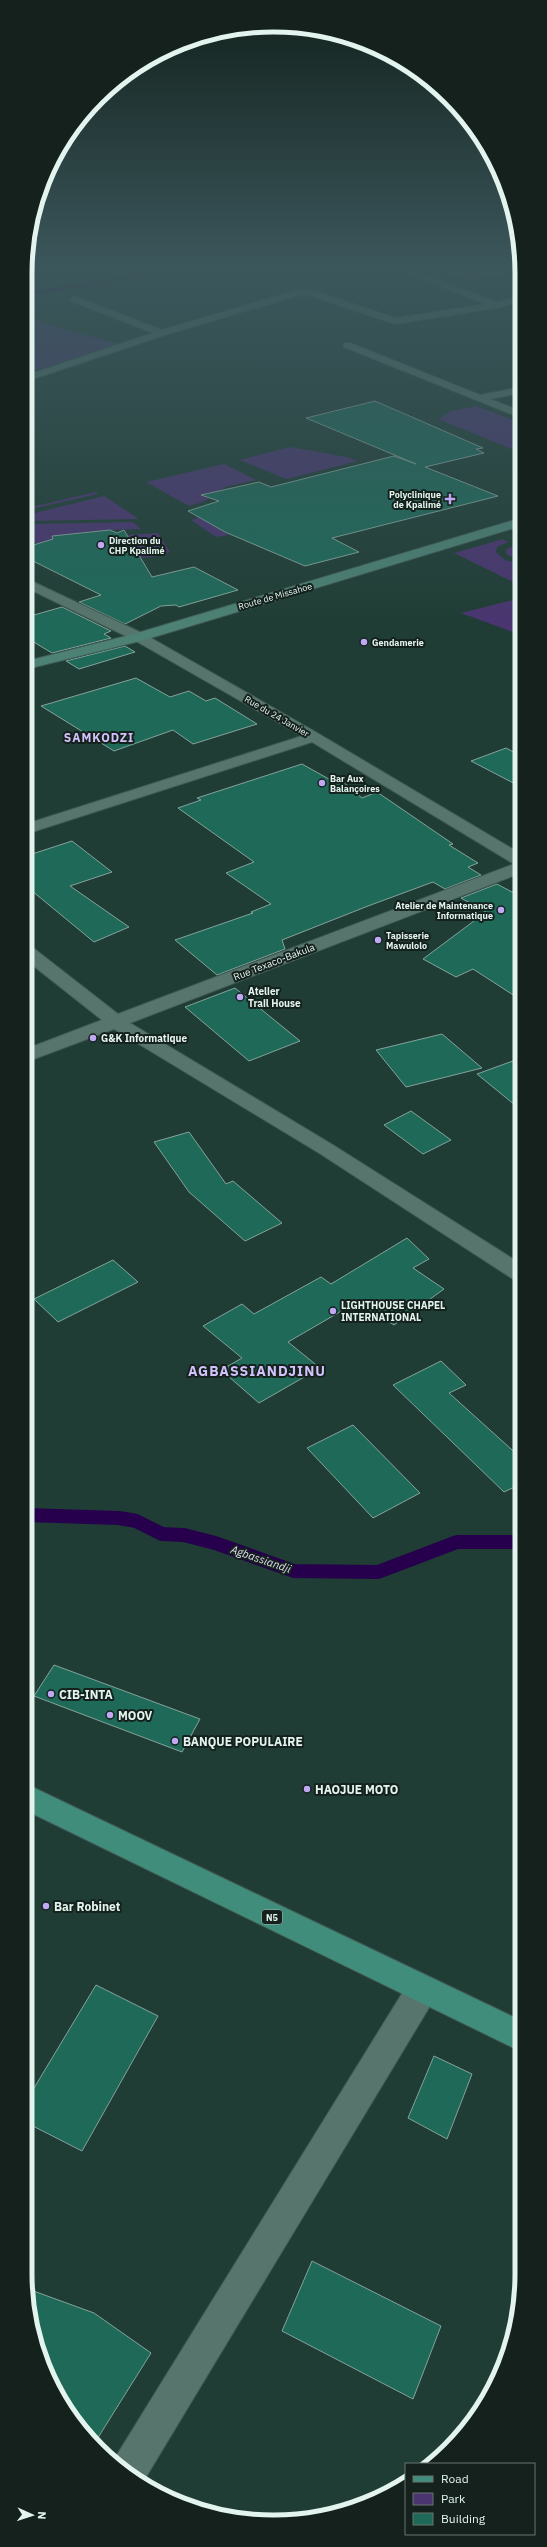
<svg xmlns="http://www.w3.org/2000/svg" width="547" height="2547" font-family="'IBM Plex Sans',sans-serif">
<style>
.green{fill:#4a3570}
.water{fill:#26004d}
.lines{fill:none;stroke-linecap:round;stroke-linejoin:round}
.stream{stroke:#26004d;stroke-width:14}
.building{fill:#1f6959;stroke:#84a39a}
.street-casing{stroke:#3f5a54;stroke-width:2}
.secondary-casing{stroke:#3f5a54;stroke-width:2}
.primary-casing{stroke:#3f5a54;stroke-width:2}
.street{fill:#57756c;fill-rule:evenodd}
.secondary{fill:#4c8174;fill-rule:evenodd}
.primary{fill:#418d7b;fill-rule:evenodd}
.poi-dot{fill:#c0a8f4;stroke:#14211d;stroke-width:1.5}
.labels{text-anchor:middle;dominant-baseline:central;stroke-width:4;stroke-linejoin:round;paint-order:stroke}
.far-poi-label{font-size:9px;font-weight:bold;fill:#e3f4ef;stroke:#14211d;text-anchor:start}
.far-street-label{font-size:9px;fill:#e3f4ef;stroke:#14211d}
.shield{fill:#14211d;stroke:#a5b5b0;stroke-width:1}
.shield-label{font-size:9px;font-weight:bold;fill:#e3f4ef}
.street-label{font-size:10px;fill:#e3f4ef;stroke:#14211d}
.poi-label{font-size:10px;font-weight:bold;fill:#e3f4ef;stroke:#14211d;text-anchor:start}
.water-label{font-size:11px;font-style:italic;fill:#e1dbf1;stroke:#14211d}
.far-district-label{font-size:12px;font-weight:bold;letter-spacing:1px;fill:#d2c1fa;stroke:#14211d}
.near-poi-label{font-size:12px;font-weight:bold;fill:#e3f4ef;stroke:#14211d;text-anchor:start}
.district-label{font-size:14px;font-weight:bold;letter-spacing:1px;fill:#d2c1fa;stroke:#14211d}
.rim{fill:none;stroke:#e3f4ef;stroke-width:5}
</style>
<rect width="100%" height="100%" fill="#203d35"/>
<g class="green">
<polygon points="479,267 521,267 521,276 509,272 473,280 438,270"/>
<polygon points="30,317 56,327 119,344 27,373 27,318"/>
<polygon points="476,406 521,423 521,449 512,449 438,419 452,411"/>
<polygon points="290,447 347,457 358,461 286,479 240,460"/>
<polygon points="224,464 256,480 225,487 203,502 189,506 146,482"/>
<polygon points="96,492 98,494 27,510 27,508"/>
<polygon points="104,496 139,519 27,521 27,515"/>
<polygon points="199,517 229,535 216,537 191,520"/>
<polygon points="133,522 141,529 110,530 54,540 54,548 27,540 27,524"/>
<path d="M158,533L170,552C154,560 138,557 120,556L139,554L127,535Z"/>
<polygon points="503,539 508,542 497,547 496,552 505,560 521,564 521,586 454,553"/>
<polygon points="521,543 521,560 507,555 506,549"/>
<polygon points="521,598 521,635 461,613"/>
</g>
<polygon class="water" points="221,267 283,267 161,273 98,286 27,296 27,291 104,281 148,270"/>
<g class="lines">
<polyline class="stream" points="26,1515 119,1518 136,1521 162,1534 184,1535 215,1543 294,1571 378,1572 457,1542 520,1542"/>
</g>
<g class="building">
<polygon points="375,401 483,448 476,449 484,453 425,467 498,496 332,538 359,552 305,566 225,532 188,511 219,501 201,495 259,482 271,487 394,456 416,464 306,418"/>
<polygon points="110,530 117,533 124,530 152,577 194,567 238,590 179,607 176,605 161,606 125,624 79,602 101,595 27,558 27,547 53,539 52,536"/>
<polygon points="62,607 111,631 104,634 111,638 52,653 27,638 27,617"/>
<polygon points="125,646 135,652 79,669 66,661"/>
<polygon points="136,678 170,697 189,691 206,701 215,698 257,724 193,744 173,730 114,751 41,706"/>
<polygon points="506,748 521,756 521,787 471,761"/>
<polygon points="302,764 336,783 342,781 362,798 377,792 453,844 449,845 478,863 468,867 481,875 445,889 433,882 368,906 282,940 285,949 217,975 175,940 253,913 251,912 271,904 226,873 254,862 178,808 201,800 197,798"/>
<polygon points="72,841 112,872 70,886 129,927 94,942 26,886 26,856"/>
<polygon points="497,884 512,892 521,885 521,1000 473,969 456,977 423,959 486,912 461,898"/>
<polygon points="235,988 300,1041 249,1061 185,1007"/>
<polygon points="442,1034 482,1068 406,1087 376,1050"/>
<polygon points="521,1058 521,1110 477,1074"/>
<polygon points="411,1111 451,1140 423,1154 384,1125"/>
<polygon points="189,1132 226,1184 233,1181 282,1223 245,1241 189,1192 154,1142"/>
<polygon points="407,1238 429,1259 413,1268 444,1289 394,1325 357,1302 288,1342 320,1368 259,1403 221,1370 242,1358 203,1326 242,1304 254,1314 321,1277 331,1284"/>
<polygon points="113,1260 138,1282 58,1322 34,1299"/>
<polygon points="441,1361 466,1385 449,1393 521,1458 521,1484 504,1492 393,1385"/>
<polygon points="353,1425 420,1493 373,1518 307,1448"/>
<polygon points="54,1665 200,1719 182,1752 34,1696"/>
<polygon points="96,1985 158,2016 82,2151 25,2122 25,2103"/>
<polygon points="434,2056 472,2074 447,2139 408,2118"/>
<polygon points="312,2261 441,2326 413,2399 282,2331"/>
<polygon points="28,2289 94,2313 151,2353 94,2444 44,2368"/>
</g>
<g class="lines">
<defs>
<g id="street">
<polygon points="391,267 404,267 497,302 521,296 521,302 497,308 395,324 311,296 300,295 165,335 27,381 27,375 153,333 71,301 70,299 74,296 162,330 300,289 315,291 396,318 485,304"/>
<polygon points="344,343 350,343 480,395 521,387 521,393 490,399 521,411 521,418 344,347"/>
<polygon points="27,579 144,634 319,734 521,854 521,873 130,1023 333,1145 521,1264 521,1281 513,1279 319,1153 114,1029 26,1062 26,1049 102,1020 26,960 26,946 32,947 118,1014 514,864 312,742 26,834 26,824 302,736 134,640 27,588"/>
<polygon points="422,1975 433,1979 438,1990 433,2001 143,2482 113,2460 115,2458 411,1979"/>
</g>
<polygon id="secondary" points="521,518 521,526 144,640 27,669 27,661 134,634"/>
<polygon id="primary" points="26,1784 520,2020 520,2051 25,1810"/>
</defs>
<use href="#street" class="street-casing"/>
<use href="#secondary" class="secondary-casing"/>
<use href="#primary" class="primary-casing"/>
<use href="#street" class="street"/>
<use href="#secondary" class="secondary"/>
<use href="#primary" class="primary"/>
</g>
<linearGradient id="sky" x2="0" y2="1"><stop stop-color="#12221d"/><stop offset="0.43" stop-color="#3c575c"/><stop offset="1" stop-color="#3c575c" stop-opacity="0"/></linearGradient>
<rect width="547" height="624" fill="url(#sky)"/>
<g class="poi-dot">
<path d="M448 493h4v4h4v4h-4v4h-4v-4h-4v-4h4z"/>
<circle cx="101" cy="545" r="4"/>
<circle cx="364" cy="642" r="4"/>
<circle cx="322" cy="783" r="4"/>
<circle cx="501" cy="910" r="4"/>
<circle cx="378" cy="940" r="4"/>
<circle cx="240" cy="997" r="4"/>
<circle cx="93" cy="1038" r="4"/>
<circle cx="333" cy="1311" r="4"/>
<circle cx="51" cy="1694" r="4"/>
<circle cx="110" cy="1715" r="4"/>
<circle cx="175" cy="1741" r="4"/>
<circle cx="307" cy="1789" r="4"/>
<circle cx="46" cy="1906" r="4"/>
</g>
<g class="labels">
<g class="far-poi-label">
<text x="441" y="494" text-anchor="end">Polyclinique<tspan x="441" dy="10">de Kpalimé</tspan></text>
<text x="109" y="540">Direction du<tspan x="109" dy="10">CHP Kpalimé</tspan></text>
<text x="372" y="642">Gendamerie</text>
<text x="330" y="778">Bar Aux<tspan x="330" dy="10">Balançoires</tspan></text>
<text x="493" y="905" text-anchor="end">Atelier de Maintenance<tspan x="493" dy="10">Informatique</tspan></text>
<text x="386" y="935">Tapisserie<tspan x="386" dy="10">Mawulolo</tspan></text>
</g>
<g class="far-street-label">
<text transform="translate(275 596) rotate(-16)">Route de Missahoe</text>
<text transform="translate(277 716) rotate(30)">Rue du 24 Janvier</text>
</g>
<rect class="shield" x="262" y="1910" width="20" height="14" rx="3"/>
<g class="shield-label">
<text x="272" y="1917">N5</text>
</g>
<g class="street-label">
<text transform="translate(274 962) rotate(-21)">Rue Texaco-Bakula</text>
</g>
<g class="poi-label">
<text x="248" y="991">Atelier<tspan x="248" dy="12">Trail House</tspan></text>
<text x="101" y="1038">G&amp;K Informatique</text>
<text x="341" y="1305">LIGHTHOUSE CHAPEL<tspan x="341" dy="12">INTERNATIONAL</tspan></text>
</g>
<g class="water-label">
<text transform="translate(261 1559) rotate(19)">Agbassiandji</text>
</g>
<g class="far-district-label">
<text x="99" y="737">SAMKODZI</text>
</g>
<g class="near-poi-label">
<text x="59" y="1694">CIB-INTA</text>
<text x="118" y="1715">MOOV</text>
<text x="183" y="1741">BANQUE POPULAIRE</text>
<text x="315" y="1789">HAOJUE MOTO</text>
<text x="54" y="1906">Bar Robinet</text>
</g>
<g class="district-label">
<text x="257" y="1371">AGBASSIANDJINU</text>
</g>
</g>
<path d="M0 0H547V2547H0ZM273 32H274A241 241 0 0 1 515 273V2274A241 241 0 0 1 274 2515H273A241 241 0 0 1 32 2274V273A241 241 0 0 1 273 32Z" fill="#14211d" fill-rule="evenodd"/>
<path class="rim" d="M273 32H274A241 241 0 0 1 515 273V2274A241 241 0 0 1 274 2515H273A241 241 0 0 1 32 2274V273A241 241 0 0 1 273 32Z"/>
<rect x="405" y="2463" width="130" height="72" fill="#14211d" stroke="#677571"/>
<rect x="413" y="2476" width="20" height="6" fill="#418d7b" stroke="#677571"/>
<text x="441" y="2483" font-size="12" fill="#e3f4ef">Road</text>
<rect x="413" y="2493" width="20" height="12" fill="#4a3570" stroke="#677571"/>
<text x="441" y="2503" font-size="12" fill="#e3f4ef">Park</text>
<rect x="413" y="2513" width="20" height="12" fill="#1f6959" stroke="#677571"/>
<text x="441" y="2523" font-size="12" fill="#e3f4ef">Building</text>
<g transform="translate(32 2515) rotate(93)" stroke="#14211d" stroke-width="3" paint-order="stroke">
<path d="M0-3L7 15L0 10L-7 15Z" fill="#e3f4ef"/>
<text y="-6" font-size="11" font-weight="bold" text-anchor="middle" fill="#e3f4ef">N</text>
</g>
</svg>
